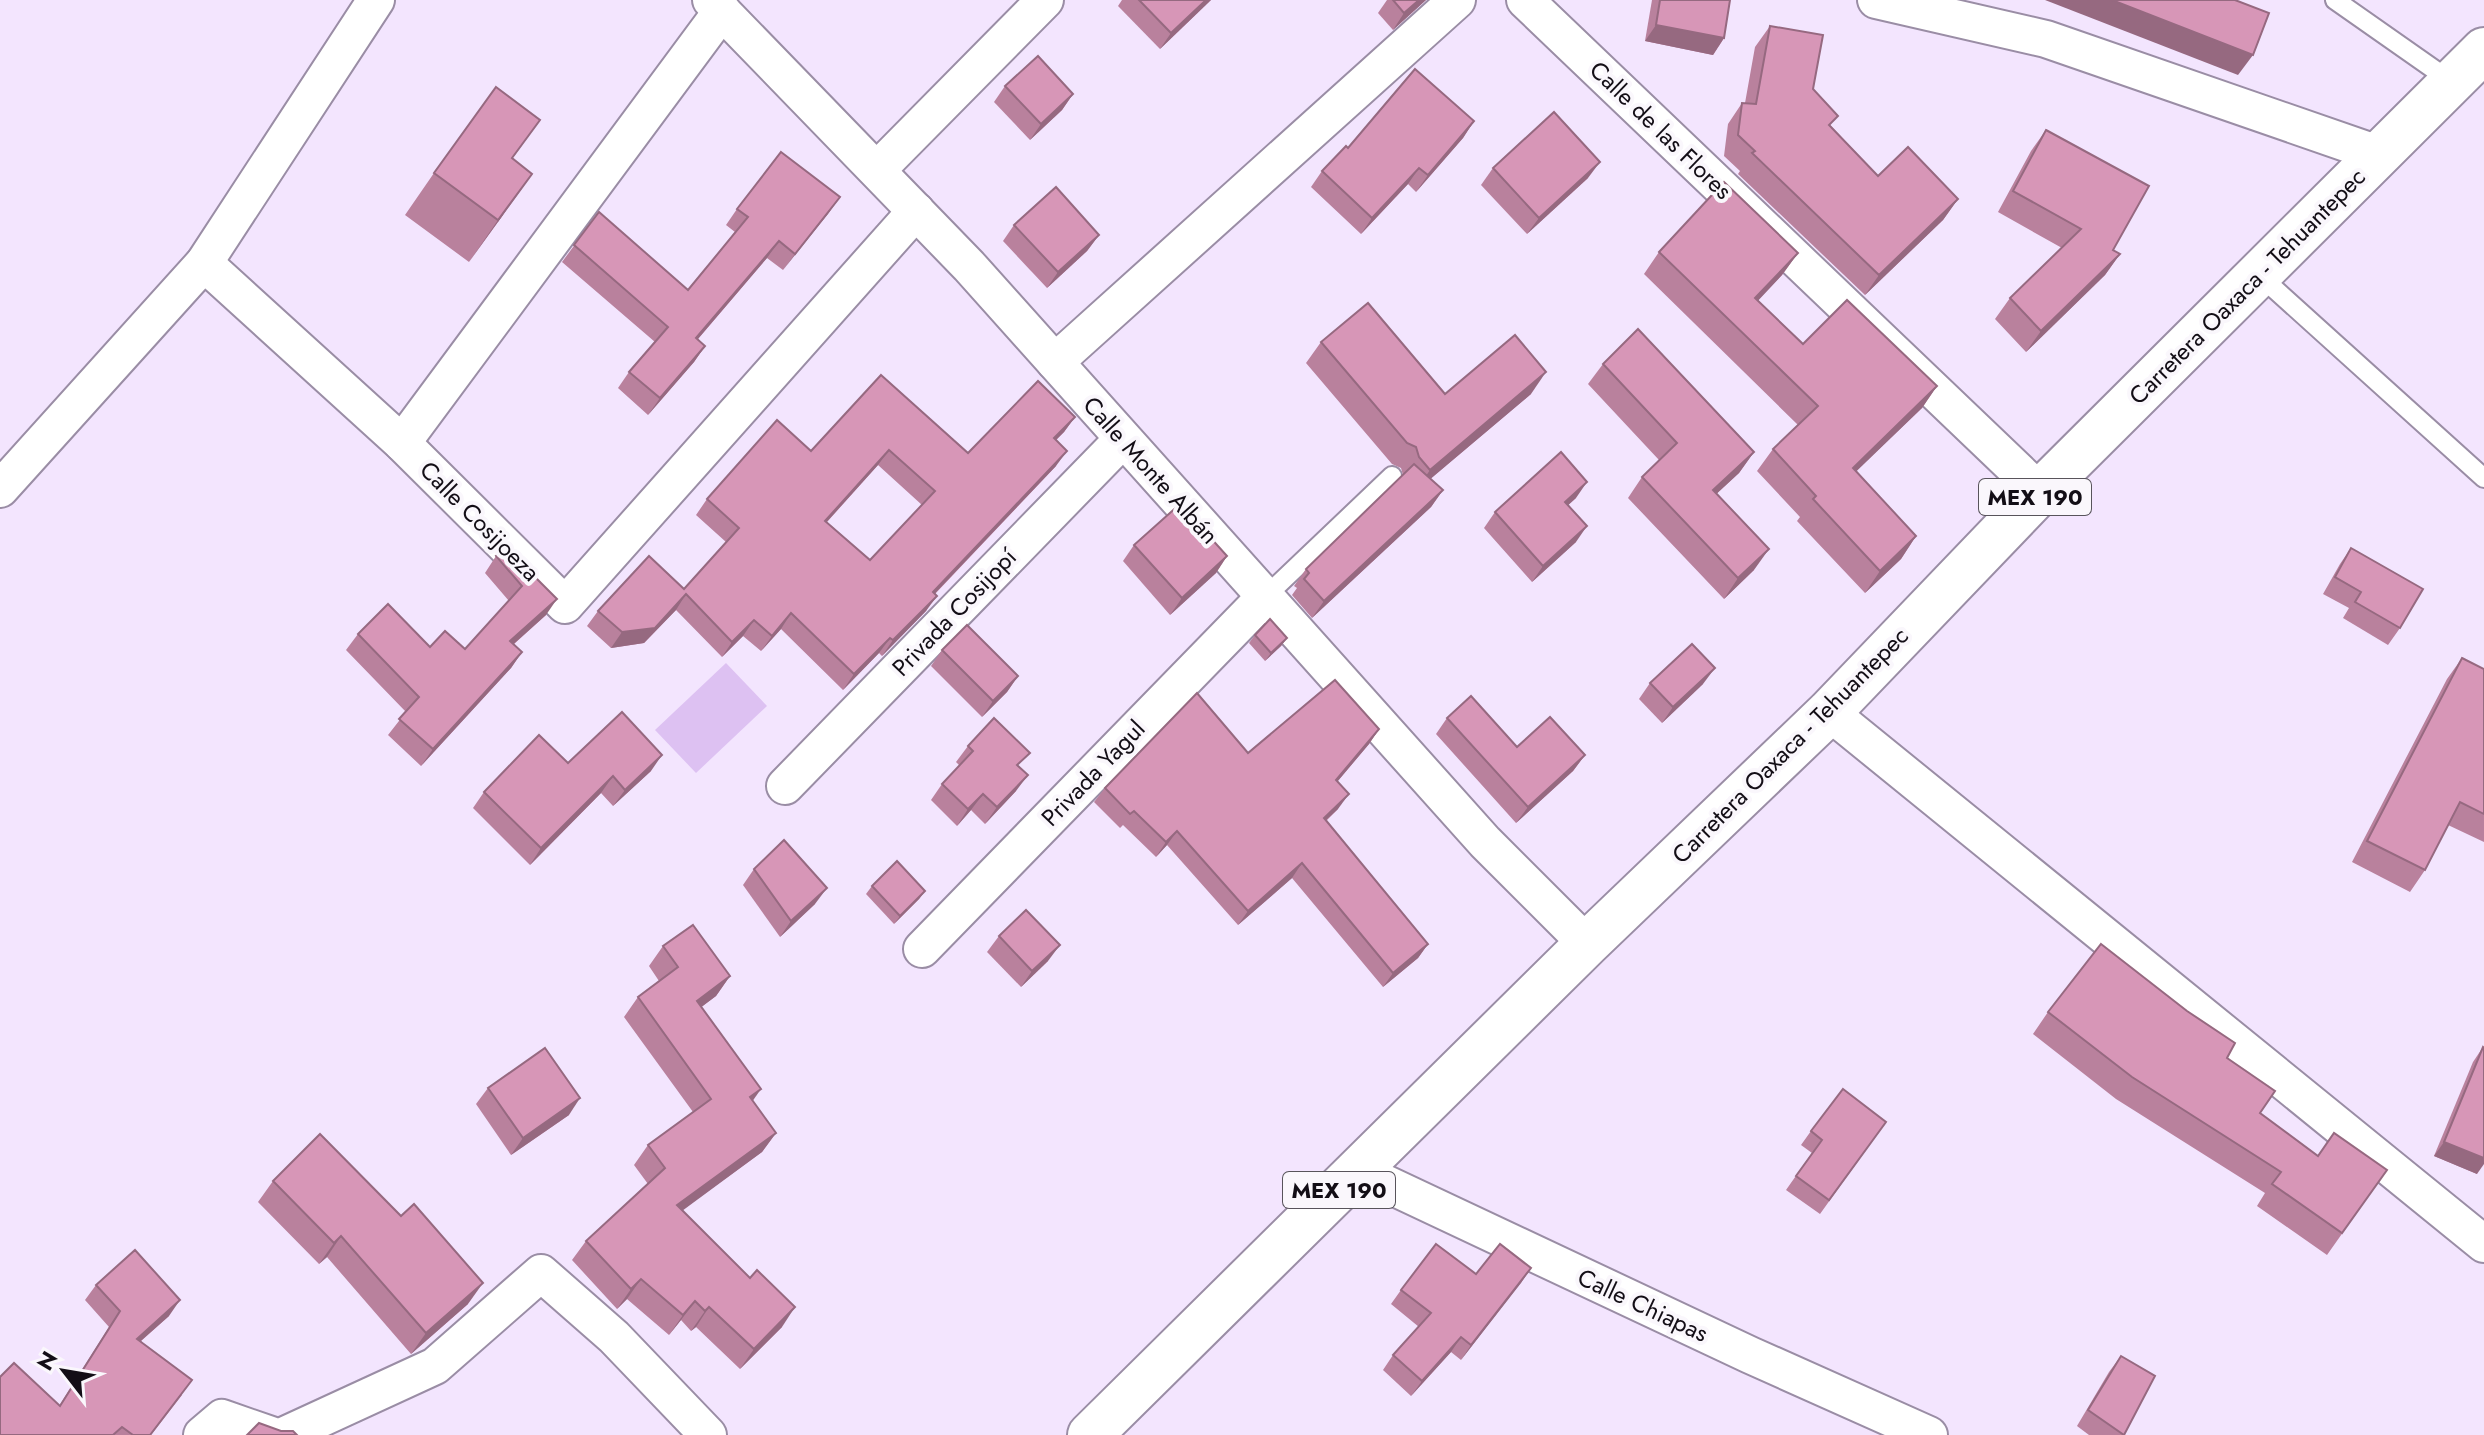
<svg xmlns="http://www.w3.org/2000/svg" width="2484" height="1435" font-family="Jost,sans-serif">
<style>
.green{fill:#ddc1f2}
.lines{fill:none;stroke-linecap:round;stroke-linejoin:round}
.lane-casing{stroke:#9a8da5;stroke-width:22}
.street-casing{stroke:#9a8da5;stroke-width:40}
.primary-casing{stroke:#9a8da5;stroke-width:48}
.lane{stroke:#fff;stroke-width:18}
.street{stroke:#fff;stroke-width:36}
.primary{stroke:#fff;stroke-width:44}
.wall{fill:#b9819d;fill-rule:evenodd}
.shaded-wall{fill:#966980}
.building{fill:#d796b7;stroke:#966980;stroke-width:2;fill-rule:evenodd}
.labels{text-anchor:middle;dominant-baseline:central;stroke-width:8;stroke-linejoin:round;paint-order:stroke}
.shield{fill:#faf7fc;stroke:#58545b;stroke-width:2}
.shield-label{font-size:22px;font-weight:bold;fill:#130e16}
.street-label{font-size:24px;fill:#130e16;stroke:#faf7fc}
</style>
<rect width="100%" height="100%" fill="#f3e5fe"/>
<polygon class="green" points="726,663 767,706 696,773 655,730"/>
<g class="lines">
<defs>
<g id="lane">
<polyline points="2335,0 2452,82"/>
<polyline points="2258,274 2484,478"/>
<polyline points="1264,598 1392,476"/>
</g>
<g id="street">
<polyline points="711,0 969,266 1485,842 1587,944"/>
<polyline points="1525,0 2040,492"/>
<polyline points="1876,0 2046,39 2378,154"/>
<polyline points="877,170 1045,0"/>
<polyline points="204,263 402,443 565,605 916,211"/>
<polyline points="1055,362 1457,0"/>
<polyline points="402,443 722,11"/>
<polyline points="0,489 204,263 376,0"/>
<polyline points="1829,712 2484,1244"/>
<polyline points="785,786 1123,439"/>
<polyline points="922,949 1264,598"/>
<polyline points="1359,1171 1750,1355 1929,1435"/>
<polyline points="202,1435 222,1418 271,1435"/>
<polyline points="285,1435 435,1366 541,1273 614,1337 708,1435"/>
</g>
<polyline id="primary" points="1090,1435 1587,944 1829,712 2040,492 2484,50"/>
</defs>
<use href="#lane" class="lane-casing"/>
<use href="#street" class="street-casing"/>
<use href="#primary" class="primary-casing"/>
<use href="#lane" class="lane"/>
<use href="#street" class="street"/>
<use href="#primary" class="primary"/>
</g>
<g class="wall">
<polygon points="1122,0 1211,0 1160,49 1118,6"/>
<polygon points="1387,0 1426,0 1393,30 1378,13"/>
<polygon points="1652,0 1730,0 1724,38 1713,55 1645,41"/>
<polygon points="1770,26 1813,89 1831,126 1878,176 1958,199 1943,220 1865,295 1738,174 1740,171 1724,156 1728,124 1742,103 1745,103 1755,47"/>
<polygon points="1005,86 1073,94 1062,110 1030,140 994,102"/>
<polygon points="540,120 512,159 503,215 469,262 405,215 434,173"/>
<polygon points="1474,121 1463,138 1416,192 1408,184 1361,234 1311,187 1322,171 1348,148"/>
<polygon points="2046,130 2113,250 2120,254 2105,275 2026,352 1995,319 2010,298 2062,248 1998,212 2031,151"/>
<polygon points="1493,168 1588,178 1527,234 1481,185"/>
<polygon points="840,197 783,270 767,258 698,339 705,346 694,362 648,415 618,388 629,372 655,342 562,262 599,212 688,290 735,232 726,225 737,209"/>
<polygon points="1014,225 1099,235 1087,251 1047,288 1003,241"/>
<polygon points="1659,252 1798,253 1782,275 1758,300 1803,344 1937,386 1922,408 1856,471 1916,536 1901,559 1865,593 1797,521 1800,517 1757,471 1773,449 1798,425 1644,274"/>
<polygon points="1321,342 1445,394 1531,394 1430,479 1443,490 1431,507 1312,618 1292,595 1297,588 1294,586 1306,569 1403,475 1401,468 1392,464 1306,363"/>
<polygon points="1603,364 1754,452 1739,473 1716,494 1754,570 1724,599 1628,498 1642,477 1659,460 1588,384"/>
<path d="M881,375L968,453L1075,417L1064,432L1056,440V466L935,594L926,611L882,656L879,653L843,690L781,629L761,651L743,636L722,657L676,610L644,643L611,648L587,626L598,611L684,589L726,542L696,515L707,499L811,451ZM878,465L922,505L870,560L827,522Z"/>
<polygon points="1576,498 1568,505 1576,542 1532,582 1484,528 1495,512"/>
<polygon points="1134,545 1227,556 1216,573 1170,615 1123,561"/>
<polygon points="506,548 546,615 514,644 522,652 511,668 421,766 388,735 406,712 346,650 358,634 430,647 465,649 509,601 485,573 496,556"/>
<polygon points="2351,548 2400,628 2388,645 2343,618 2349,608 2323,594 2340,564"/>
<polygon points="1255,635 1287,638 1281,646 1265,661 1249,643"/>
<polygon points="942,650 1018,676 1007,692 982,717 931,666"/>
<polygon points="2462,658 2484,669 2484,842 2448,825 2425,870 2410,892 2352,862 2447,679"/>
<polygon points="1650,683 1703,684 1662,723 1639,699"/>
<polygon points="1447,718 1517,747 1585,755 1573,771 1516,823 1436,734"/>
<polygon points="1379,729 1369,744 1337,782 1338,809 1326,821 1428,944 1418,958 1383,987 1292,878 1238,925 1167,845 1156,857 1123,825 1120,828 1094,802 1105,788"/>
<polygon points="968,746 1019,767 1016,791 985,824 971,810 957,826 931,800 942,784 960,766 956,762"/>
<polygon points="568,763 651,771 613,806 601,793 530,865 473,808 484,792"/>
<polygon points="754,869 815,904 780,937 743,885"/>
<polygon points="872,886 925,891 919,899 894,924 866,894"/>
<polygon points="999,936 1048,961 1021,987 987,952"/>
<polygon points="663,946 730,976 716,996 701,1007 752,1101 776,1133 762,1152 682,1210 782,1327 740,1369 696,1327 691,1331 681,1320 669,1335 627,1299 617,1309 572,1260 586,1241 648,1184 634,1165 648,1145 693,1112 624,1017 638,997 659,981 649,966"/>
<polygon points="2187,1011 2227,1058 2260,1113 2318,1156 2387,1170 2327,1255 2257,1206 2265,1193 2116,1099 2033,1034 2048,1012"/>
<polygon points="2483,1047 2477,1174 2434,1156 2473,1062"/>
<polygon points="488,1088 569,1115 511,1155 476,1104"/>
<polygon points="1886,1122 1820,1214 1786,1190 1812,1153 1801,1145 1811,1131"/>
<polygon points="273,1181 468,1304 411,1354 327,1257 319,1264 258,1202"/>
<polygon points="1531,1268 1461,1360 1451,1352 1411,1396 1383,1370 1393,1355 1419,1327 1391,1304 1401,1290 1476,1274"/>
<polygon points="96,1285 169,1316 141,1341 182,1395 151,1435 0,1435 59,1406 109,1327 85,1300"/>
<polygon points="2121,1356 2124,1435 2089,1435 2077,1426 2109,1372"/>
</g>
<g class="shaded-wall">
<polygon points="1206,0 1211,0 1160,49 1171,33"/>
<polygon points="1419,0 1426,0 1393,30 1404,13"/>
<polygon points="2045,0 2112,0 2253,55 2238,75"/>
<polygon points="1656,25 1724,38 1713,55 1645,41"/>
<polygon points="1073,94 1062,110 1030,140 1041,124"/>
<polygon points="1474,121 1463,138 1416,192 1428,175"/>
<polygon points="1600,162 1588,178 1527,234 1539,218"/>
<polygon points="1419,168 1408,184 1361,234 1372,218"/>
<polygon points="532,174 503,215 469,262 498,220"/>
<polygon points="840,197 828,214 783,270 795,254"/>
<polygon points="1958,199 1943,220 1865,295 1879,275"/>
<polygon points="1099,235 1087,251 1047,288 1058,272"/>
<polygon points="779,241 767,258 685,354 696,338"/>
<polygon points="1798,253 1782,275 1740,320 1755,298"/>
<polygon points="2120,254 2105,275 2026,352 2041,331"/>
<polygon points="705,346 694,362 648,415 660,398"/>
<polygon points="1546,372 1531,394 1415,492 1430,470"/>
<polygon points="1937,386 1922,408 1837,490 1853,468"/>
<polygon points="1075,417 1064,432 1043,453 1054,438"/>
<polygon points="889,450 878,465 814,536 825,521"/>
<polygon points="1067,451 1056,466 922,607 933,592"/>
<polygon points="1754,452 1739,473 1698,511 1713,490"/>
<polygon points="1587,482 1576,498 1554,518 1565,502"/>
<polygon points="1443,490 1431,507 1312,618 1324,601"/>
<polygon points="1587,526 1576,542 1532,582 1543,566"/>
<polygon points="1916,536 1901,559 1865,593 1880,571"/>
<polygon points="1769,549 1754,570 1724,599 1738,578"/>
<polygon points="1227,556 1216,573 1170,615 1182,598"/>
<polygon points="686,594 676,610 644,643 611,648 622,632"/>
<polygon points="937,596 926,611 882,656 893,640"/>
<polygon points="557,599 546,615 499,657 510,641"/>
<polygon points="791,613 781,629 761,651 772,636"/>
<polygon points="754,620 743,636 722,657 732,642"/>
<polygon points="890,638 879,653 843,690 854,674"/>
<polygon points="1287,638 1281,646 1265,661 1271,653"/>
<polygon points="522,652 511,668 421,766 433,749"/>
<polygon points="1715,668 1703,684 1662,723 1673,707"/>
<polygon points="1018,676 1007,692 982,717 993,701"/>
<polygon points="1379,729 1369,744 1326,795 1336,780"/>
<polygon points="662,755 651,771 613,806 625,790"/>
<polygon points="1585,755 1573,771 1516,823 1528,807"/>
<polygon points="1028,775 1016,791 985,824 997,807"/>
<polygon points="613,776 601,793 530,865 541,848"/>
<polygon points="983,794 971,810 957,826 968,809"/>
<polygon points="1349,794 1338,809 1313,832 1324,818"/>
<polygon points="1177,831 1167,845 1156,857 1166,842"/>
<polygon points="1302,863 1292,878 1238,925 1248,911"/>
<polygon points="827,888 815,904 780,937 791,921"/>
<polygon points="925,891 919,899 894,924 900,916"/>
<polygon points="1428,944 1418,958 1383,987 1393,973"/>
<polygon points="1060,945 1048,961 1021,987 1032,971"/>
<polygon points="730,976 716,996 683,1021 697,1001"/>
<polygon points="761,1089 747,1109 750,1097"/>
<polygon points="580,1098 569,1115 511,1155 523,1138"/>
<polygon points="776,1133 762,1152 663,1225 677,1205"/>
<polygon points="2444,1142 2484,1158 2484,1164 2477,1174 2434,1156"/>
<polygon points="341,1236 327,1257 319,1264 334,1243"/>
<polygon points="1531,1268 1521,1283 1461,1360 1471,1345"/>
<polygon points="641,1279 627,1299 617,1309 631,1289"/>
<polygon points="483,1283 468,1304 411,1354 426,1333"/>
<polygon points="180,1300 169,1316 126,1354 137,1339"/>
<polygon points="695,1301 681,1320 669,1335 683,1315"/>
<polygon points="709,1307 696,1327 691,1331 705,1311"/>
<polygon points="795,1307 782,1327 740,1369 754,1349"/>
<polygon points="1461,1337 1451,1352 1411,1396 1422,1381"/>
</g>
<g class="building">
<polygon points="1139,0 1206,0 1171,33"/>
<polygon points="1393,0 1419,0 1404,13"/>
<polygon points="1660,0 1730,0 1724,38 1656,25"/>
<polygon points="2112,0 2235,0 2269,13 2253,55"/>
<polygon points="1770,26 1823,35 1813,89 1838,116 1829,125 1878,176 1908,147 1958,199 1879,275 1752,153 1755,151 1738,135 1742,103 1756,104"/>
<polygon points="1038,56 1073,94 1041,124 1005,86"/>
<polygon points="1415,69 1474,121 1428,175 1419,168 1372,218 1322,171 1346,146 1348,148"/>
<polygon points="496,87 540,120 512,158 532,174 498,220 434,173"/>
<polygon points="1554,112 1600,162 1539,218 1493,168"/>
<polygon points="2046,130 2149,186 2113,250 2120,254 2041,331 2010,298 2081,229 2013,191"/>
<polygon points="781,152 840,197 795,254 779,241 696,338 705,346 660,398 629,372 668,327 574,245 599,212 688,290 748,217 737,209"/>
<polygon points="1724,182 1798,253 1755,298 1803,344 1847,300 1937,386 1853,468 1916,536 1880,571 1813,499 1816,496 1773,449 1818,406 1659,252"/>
<polygon points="1056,187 1099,235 1058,272 1014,225"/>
<polygon points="1368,303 1445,394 1515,335 1546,372 1430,470 1419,457 1416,447 1407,443 1321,342"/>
<polygon points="1638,329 1754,452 1713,490 1769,549 1738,578 1642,477 1677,443 1603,364"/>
<path d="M881,375L968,453L1038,381L1075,417L1054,438L1067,451L933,592L937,596L893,640L890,638L854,674L791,613L772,636L754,620L732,642L686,594L655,628L622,632L598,611L649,556L684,589L739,528L707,499L777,420L811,451ZM889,450L935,491L870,560L825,521Z"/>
<polygon points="1561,452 1587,482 1565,502 1587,526 1543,566 1495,512"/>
<polygon points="1414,464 1443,490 1324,601 1304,579 1309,573 1306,569"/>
<polygon points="1180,504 1227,556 1182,598 1134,545"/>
<polygon points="506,548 557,599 510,641 522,652 433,749 399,719 419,697 358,634 388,604 430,647 445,631 465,649 522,586 496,556"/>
<polygon points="2351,548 2423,589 2400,628 2355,602 2361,592 2335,577"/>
<polygon points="1270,619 1287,638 1271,653 1255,635"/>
<polygon points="967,625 1018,676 993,701 942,650"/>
<polygon points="1692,644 1715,668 1673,707 1650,683"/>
<polygon points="2462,658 2484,669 2484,814 2460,802 2425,870 2367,841"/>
<polygon points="1335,680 1379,729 1336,780 1349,794 1324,818 1428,944 1393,973 1302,863 1248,911 1177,831 1166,842 1134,811 1130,814 1105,788 1197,693 1248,753"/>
<polygon points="1471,696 1517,747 1550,717 1585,755 1528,807 1447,718"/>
<polygon points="622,712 662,755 625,790 613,776 541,848 484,792 539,735 568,763"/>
<polygon points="994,718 1030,753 1017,765 1028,775 997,807 983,794 968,809 942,784 973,751 968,746"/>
<polygon points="784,840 827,888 791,921 754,869"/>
<polygon points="897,861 925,891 900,916 872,886"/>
<polygon points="1026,910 1060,945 1032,971 999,936"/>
<polygon points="693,925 730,976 697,1001 761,1089 750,1097 776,1133 677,1205 750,1278 757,1270 795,1307 754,1349 709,1307 705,1311 695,1301 683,1315 641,1279 631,1289 586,1241 665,1168 648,1145 711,1099 638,997 678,967 663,946"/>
<polygon points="2101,944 2187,1011 2235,1043 2227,1058 2275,1091 2260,1113 2318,1156 2334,1133 2387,1170 2342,1233 2272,1184 2281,1172 2132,1077 2048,1012"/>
<polygon points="2483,1047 2484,1048 2484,1158 2444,1142"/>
<polygon points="545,1048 580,1098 523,1138 488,1088"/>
<polygon points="1843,1089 1886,1122 1829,1200 1796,1176 1822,1140 1811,1131"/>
<polygon points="320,1134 401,1216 414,1204 483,1283 426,1333 341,1236 334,1243 273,1181"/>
<polygon points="1436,1244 1476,1274 1500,1244 1531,1268 1471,1345 1461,1337 1422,1381 1393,1355 1431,1313 1401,1290"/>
<polygon points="135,1250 180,1300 137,1339 192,1380 150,1435 133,1435 122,1427 113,1435 0,1435 0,1377 14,1363 60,1406 120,1311 96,1285"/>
<polygon points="2121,1356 2155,1376 2124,1435 2088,1410"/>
<polygon points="259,1423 281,1431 293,1431 297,1435 247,1435"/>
</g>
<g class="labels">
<g class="shield">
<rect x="1979" y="479" width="112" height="36" rx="6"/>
<rect x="1283" y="1172" width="112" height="36" rx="6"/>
</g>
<g class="shield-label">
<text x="2035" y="497">MEX 190</text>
<text x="1339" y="1190">MEX 190</text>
</g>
<g class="street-label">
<text transform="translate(1661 130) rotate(44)">Calle de las Flores</text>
<text transform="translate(2247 286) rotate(-45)">Carretera Oaxaca - Tehuantepec</text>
<text transform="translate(1151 470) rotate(48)">Calle Monte Albán</text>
<text transform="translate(480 521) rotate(45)">Calle Cosijoeza</text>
<text transform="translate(954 612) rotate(-46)">Privada Cosijopí</text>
<text transform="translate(1790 745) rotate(-45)">Carretera Oaxaca - Tehuantepec</text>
<text transform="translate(1093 773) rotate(-46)">Privada Yagul</text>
<text transform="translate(1643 1305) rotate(25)">Calle Chiapas</text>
</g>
</g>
<g transform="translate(64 1371) rotate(301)" stroke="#faf7fc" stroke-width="6" paint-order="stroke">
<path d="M0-6L14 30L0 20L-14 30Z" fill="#130e16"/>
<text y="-12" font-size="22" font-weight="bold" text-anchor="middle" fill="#130e16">N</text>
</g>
</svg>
